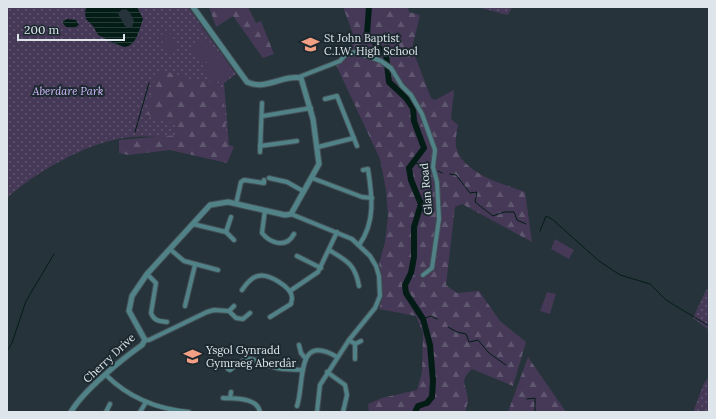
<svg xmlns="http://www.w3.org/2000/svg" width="716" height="419" font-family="Lora,serif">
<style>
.green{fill:url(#green-dots)}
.forest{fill:url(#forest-firs)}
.pitch{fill:#453957}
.water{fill:url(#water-rules);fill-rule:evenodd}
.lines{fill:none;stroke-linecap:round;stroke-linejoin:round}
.stream{stroke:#031d16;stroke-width:1}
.river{stroke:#031d16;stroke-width:6}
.minor-casing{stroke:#435056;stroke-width:6}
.tertiary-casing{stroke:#435056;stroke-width:7}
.minor{stroke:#508287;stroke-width:4}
.tertiary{stroke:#508287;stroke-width:5}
.labels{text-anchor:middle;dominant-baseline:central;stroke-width:4;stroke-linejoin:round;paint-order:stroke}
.poi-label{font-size:11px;fill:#dee6eb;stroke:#1d2930;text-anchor:start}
.park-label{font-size:11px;font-style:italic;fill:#d3bbfb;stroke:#1d2930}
.street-label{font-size:11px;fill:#dee6eb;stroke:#1d2930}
</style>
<defs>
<pattern id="green-dots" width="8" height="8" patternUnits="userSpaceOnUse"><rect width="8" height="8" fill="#453957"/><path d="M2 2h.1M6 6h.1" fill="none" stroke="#5f566f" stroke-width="1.8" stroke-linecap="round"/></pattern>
<pattern id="forest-firs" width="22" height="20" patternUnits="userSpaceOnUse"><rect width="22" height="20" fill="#453957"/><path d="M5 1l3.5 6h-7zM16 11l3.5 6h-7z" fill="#5f566f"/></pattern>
<pattern id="water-rules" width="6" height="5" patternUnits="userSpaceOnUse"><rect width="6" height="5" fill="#031d16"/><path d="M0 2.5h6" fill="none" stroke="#273e38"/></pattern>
</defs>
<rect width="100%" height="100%" fill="#26333a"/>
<g class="green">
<path d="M7,7H87L85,15L107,41L120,46C137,39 136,36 143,19L137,7H188L236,74L224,83L229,146C197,141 165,135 132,137C93,139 35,172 7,198Z"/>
<polygon points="477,7 512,7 508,15"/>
<polygon points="709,289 709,330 693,318 706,290"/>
<polygon points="709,377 709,412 693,412 704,383"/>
</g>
<g class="forest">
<polygon points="209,7 248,7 256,23 261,21 274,54 263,58 233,16 216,27"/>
<path d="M343,7H408L409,12L420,15L412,48L431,98L435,100L454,90L451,119L458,125C457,131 455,140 456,146C461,173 503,184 525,192L532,242L462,204L455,207L446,285L457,293L479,291L500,321L526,342L513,386L472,369C459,381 466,384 468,399C468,403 466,408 465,412H369L368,404L382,398L417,390L422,372L423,333L416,316L379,309L383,297L382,277L379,264L385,242L388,216L386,190L380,159L336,65L344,50L356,42Z"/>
<polygon points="165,71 193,80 207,80 223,88 227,144 234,147 227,163 170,150 128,155 119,153 119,140 177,135 175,123 167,122 146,114 156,74"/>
<polygon points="528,357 566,412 508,412"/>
</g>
<g class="pitch">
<polygon points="167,30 171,35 161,42 158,38"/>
<polygon points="172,36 175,41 165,48 162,43"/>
<polygon points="207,38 218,53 202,65 191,49"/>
<polygon points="176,42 179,46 169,54 166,49"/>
<polygon points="220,56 232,72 215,84 204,68"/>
<polygon points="555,239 574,250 569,259 551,249"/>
<polygon points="547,292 556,294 550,314 540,311"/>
</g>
<g class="water">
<path d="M87,7H137L143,19C139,29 137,46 124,47L98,35L93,26L86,19L85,11ZM126,9L130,13L134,21L132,27L129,28L125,26L118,14L121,10Z"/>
<polygon points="67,19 76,20 79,25 74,28 66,27 62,22"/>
</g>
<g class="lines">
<g class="stream">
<polyline points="135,132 149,83"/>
<polyline points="412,163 427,165"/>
<polyline points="438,171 442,173"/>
<polyline points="450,174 456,175 470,193 477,192 475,202 493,216 504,212 514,212 517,220 526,224"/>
<polyline points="540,231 546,216 552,219 599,261 620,275 650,284 666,300 709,326"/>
<polyline points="423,319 431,316 437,319"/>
<polyline points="448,327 457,332 466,334 469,342 478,340 489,353 506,365"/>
<polyline points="7,351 12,343 26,301 54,254"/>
<polyline points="527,399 535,398 535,412"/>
</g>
<polyline class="river" points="369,7 367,34 386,55 389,82 406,98 413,108 414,121 424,148 409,168 411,180 421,204 414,227 414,257 411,273 405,285 406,293 423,319 430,345 433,381 432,397 427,403 418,406 415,412"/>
<defs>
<g id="minor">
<polyline points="299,77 340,61 346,54 356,52 381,61 391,68 402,86 411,95 422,114 435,150 433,167 437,182 439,219 432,268 423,275"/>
<polyline points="325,99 337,96 357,146"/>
<polyline points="263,116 311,108"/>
<polyline points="260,146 297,141"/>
<polyline points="318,147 354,138"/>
<polyline points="260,152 262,103"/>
<polyline points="269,178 287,182 303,191"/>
<polyline points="312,178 362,197 372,198"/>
<polyline points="236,204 241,182 244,180 264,183 264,180"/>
<path d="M265,210L262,233C270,243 286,249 294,234"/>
<polyline points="291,214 352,239 370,256 376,266 379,276 380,296 375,308 349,340 320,385 317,412"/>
<polyline points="193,224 226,232 234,240"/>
<polyline points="226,232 231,217"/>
<path d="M359,245C376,222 372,195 368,169L363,170"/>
<polyline points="171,250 184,261 218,270"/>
<path d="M329,250C347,261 355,264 359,286"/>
<polyline points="297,256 321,268"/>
<path d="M147,274L156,283L151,313C154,321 159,321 167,322"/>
<path d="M242,290C246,284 251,277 258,276C268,273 292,287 292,298C292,300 291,302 291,304L270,317"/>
<polyline points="290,291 318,272 337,232"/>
<polyline points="185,306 195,265"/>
<polyline points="229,311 234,306"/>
<polyline points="145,340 149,340 207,312 214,310 229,311 236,318 243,319 250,313"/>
<polyline points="349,340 355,344 355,359"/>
<polyline points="355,344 361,341"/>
<polyline points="299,345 301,353 306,359"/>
<path d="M228,369L230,370C253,349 255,364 277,368C285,370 294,369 303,370"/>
<polyline points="327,372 345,385 347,395 343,412"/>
<path d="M106,375C129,398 157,409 189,412"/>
<path d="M223,398C235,399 257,397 260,412"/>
<polyline points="230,398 231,392"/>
<path d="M297,406C305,383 295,332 337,357"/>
<polyline points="106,412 110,404"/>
<polyline points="140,412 146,402"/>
</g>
<path id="tertiary" d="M71,412C82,392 122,359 142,345L145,340L129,311L132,296L147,274L210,205L228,202L285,215L291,214L319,164L313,119L301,78C284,74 266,91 247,82L193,7"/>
</defs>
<use href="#minor" class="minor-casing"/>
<use href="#tertiary" class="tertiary-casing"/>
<use href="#minor" class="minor"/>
<use href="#tertiary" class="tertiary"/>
</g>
<defs>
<symbol id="school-bare" viewBox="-9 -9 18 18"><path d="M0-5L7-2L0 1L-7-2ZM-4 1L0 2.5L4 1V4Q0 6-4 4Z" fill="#f39f84" stroke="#1d2930" stroke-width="2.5" paint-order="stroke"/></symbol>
</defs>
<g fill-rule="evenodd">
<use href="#school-bare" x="298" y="32" width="25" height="25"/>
<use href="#school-bare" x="180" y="344" width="25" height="25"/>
</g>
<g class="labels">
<g class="poi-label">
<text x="324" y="38">St John Baptist<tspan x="324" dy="13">C.I.W. High School</tspan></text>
<text x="206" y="350">Ysgol Gynradd<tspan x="206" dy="13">Gymraeg Aberdâr</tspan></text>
</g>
<g class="park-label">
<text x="68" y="91">Aberdare Park</text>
</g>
<g class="street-label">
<text transform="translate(426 189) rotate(-95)">Glan Road</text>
<text transform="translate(109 358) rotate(-43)">Cherry Drive</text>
</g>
</g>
<rect width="716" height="419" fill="none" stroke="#dee6eb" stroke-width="16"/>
<path d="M18 34v6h106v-6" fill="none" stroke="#dee6eb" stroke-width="2"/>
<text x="24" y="34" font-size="12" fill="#dee6eb" stroke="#1d2930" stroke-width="3" paint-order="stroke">200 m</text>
</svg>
